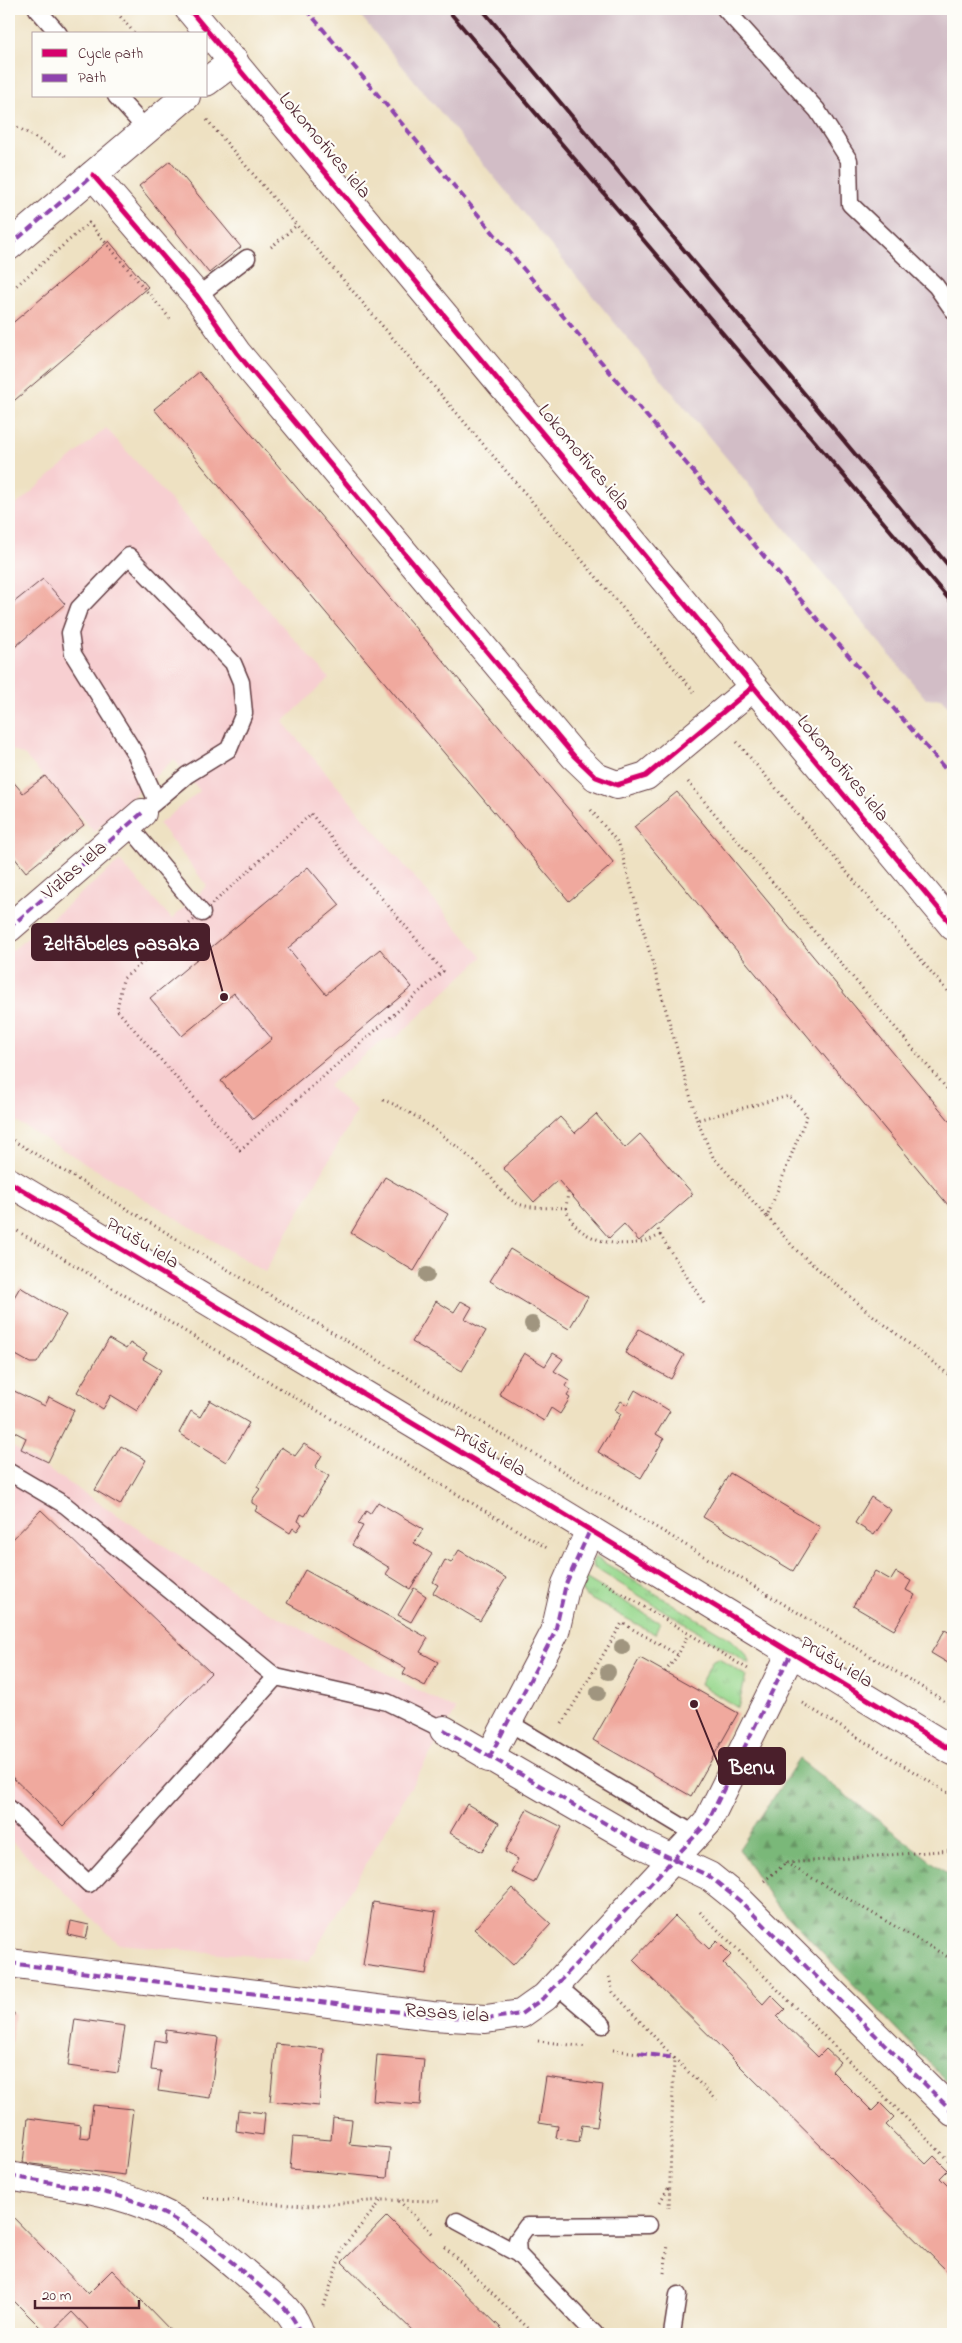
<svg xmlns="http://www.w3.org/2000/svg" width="962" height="2343" font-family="'Indie Flower',sans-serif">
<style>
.built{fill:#f7cfd1}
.industrial{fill:#d2bdc6}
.grass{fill:url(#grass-tufts);stroke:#717c5c}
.forest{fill:url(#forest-firs);stroke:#626c52}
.building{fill:#f0a99e}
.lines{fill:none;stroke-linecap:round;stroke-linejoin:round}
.service-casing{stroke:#633c42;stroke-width:19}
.minor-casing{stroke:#633c42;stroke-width:30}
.tertiary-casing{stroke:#633c42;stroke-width:30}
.path{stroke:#633c42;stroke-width:3;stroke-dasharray:1 4;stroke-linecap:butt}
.service{stroke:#fff;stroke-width:16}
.minor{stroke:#fff;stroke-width:28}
.tertiary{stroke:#fff;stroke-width:28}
.rail{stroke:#4a1f2b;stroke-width:4}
.quiet{stroke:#8e44ad;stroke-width:4;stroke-dasharray:8 4;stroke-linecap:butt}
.cycleway-casing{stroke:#fdfcf7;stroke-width:8}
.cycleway{stroke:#d6006c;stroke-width:5}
.tree{fill:#a0957f}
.labels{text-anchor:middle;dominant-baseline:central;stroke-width:4.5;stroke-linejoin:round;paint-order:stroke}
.street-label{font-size:20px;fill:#4a1f2b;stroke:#fdfcf7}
.leader{fill:none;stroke:#4a1f2b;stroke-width:2}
.callout-dot{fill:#4a1f2b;stroke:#fdfcf7;stroke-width:2}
.callout{fill:#4a1f2b;stroke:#4a1f2b;stroke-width:2}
.callout-label{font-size:21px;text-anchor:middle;font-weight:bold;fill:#fff}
</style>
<defs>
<pattern id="grass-tufts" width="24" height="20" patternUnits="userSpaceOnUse" patternTransform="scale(1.25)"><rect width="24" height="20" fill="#98d88e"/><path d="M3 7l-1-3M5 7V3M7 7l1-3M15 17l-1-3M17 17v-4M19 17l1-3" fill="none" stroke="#84b97b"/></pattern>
<pattern id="forest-firs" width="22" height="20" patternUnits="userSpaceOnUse" patternTransform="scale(1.25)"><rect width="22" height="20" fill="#7ab879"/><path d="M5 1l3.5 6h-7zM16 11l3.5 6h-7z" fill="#669563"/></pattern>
</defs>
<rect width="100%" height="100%" fill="#fdfcf7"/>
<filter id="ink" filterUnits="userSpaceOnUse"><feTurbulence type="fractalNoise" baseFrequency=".02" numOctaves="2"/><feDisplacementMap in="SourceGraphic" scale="10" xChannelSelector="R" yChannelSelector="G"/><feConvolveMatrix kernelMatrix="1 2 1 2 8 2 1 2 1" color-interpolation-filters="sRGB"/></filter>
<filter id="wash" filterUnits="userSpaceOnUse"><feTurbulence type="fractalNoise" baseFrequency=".0096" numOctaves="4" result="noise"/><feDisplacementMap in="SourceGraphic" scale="20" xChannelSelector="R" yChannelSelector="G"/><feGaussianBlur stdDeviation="1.12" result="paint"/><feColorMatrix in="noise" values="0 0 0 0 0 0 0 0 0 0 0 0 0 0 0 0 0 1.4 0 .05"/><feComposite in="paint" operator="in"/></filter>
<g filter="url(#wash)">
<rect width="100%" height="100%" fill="#eee1c2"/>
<g class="built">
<polygon points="106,428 329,678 283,722 482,957 396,1038 383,1040 328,1086 357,1111 265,1272 9,1117 9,953 120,861 172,919 207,886 159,824 200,791 174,759 94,832 25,756 9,748 9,652 35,629 9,598 9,511"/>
<polygon points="9,1444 252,1603 456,1710 309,1961 119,1944 9,1839"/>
</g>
<polygon class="industrial" points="355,9 953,9 953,712 941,698 926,699"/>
<g class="grass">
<polygon points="595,1557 732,1640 746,1654 750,1664 593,1567 592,1563"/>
<polygon points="582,1576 660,1623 655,1634 585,1596 581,1587"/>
<polygon points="719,1658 746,1676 738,1708 700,1684 713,1660"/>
</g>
<polygon class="forest" points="799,1759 953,1878 953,2088 773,1901 739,1849"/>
<g id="blocks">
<g class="building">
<polygon points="170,161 241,247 209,273 139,186"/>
<polygon points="109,241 148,287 9,405 9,326"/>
<polygon points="199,372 614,863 569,901 154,409"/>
<polygon points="43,579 65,604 9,652 9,598 13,603"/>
<polygon points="45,776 84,825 26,872 9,851 9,779 10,778 23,793"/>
<polygon points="677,792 953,1125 953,1211 634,827"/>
<polygon points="308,867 340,905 288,948 326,994 380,949 412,987 253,1119 221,1081 272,1039 234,993 182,1036 150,998"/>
<polygon points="596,1114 625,1148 640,1134 693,1194 639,1241 624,1224 609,1238 558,1180 534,1202 503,1168 560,1117 575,1133"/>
<polygon points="385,1177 448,1214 414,1271 351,1233"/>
<polygon points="510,1249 588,1297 569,1329 490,1281"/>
<polygon points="20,1287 66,1315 37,1363 30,1363 14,1354 12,1348 13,1346 9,1343 11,1333 9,1332 9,1306"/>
<polygon points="436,1301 454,1312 461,1301 472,1307 465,1319 486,1331 462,1371 412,1342"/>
<polygon points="639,1329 684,1355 671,1379 625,1353"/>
<polygon points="109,1339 126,1349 130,1343 147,1353 143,1359 161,1370 137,1411 111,1395 103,1409 77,1392"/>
<polygon points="524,1353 545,1366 553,1353 563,1359 554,1371 569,1380 565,1386 571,1390 567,1396 570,1398 560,1414 551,1408 544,1421 499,1394"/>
<polygon points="10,1389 45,1406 49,1397 74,1410 48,1462 21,1449 26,1438 9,1429"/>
<polygon points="635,1390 670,1411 656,1434 664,1439 641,1478 598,1452 621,1414 615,1410 621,1401 627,1405"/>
<polygon points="210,1400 249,1423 226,1462 179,1433 191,1411 200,1417"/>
<polygon points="304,1444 322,1455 315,1468 329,1476 305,1516 301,1514 298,1521 302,1524 297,1531 293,1528 290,1533 255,1511 258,1506 252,1503 252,1500 260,1489 257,1487 281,1447 295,1456"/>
<polygon points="121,1446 146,1460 120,1505 95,1490"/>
<polygon points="730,1473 820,1527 793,1571 703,1517"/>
<polygon points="871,1497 891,1510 874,1535 855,1523"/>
<polygon points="378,1502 423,1529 414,1543 432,1554 410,1589 386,1574 390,1568 352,1545 363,1526 358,1524 366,1511 370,1514"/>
<polygon points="41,1510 211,1673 63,1826 9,1774 9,1543"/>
<polygon points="459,1550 506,1578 480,1621 433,1593 438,1585 433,1582 445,1560 451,1563"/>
<polygon points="305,1570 428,1638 420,1652 438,1662 425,1686 403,1674 406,1669 287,1603"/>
<polygon points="875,1571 891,1580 896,1572 911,1581 906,1590 915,1595 894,1630 853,1606"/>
<polygon points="414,1588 426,1596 411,1622 398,1615"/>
<polygon points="945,1630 953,1635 953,1666 931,1653"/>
<polygon points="640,1658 738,1713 691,1796 593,1740"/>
<polygon points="467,1804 499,1823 482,1852 450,1833"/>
<polygon points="527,1809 562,1827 534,1883 511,1872 518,1859 505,1852"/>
<polygon points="512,1888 551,1924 513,1965 474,1929"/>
<polygon points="373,1902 436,1912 426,1974 363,1965"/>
<polygon points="675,1916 709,1949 717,1941 731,1955 723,1963 763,2004 771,1995 785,2009 777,2017 818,2057 826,2049 840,2062 832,2071 872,2111 880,2103 894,2117 886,2125 926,2164 934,2156 948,2170 940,2178 953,2191 953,2277 633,1960"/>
<polygon points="71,1921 89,1925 86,1939 68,1935"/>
<polygon points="9,2012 14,2013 10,2052 9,2052"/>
<polygon points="75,2019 125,2026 118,2073 68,2066"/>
<polygon points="166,2030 218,2037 210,2098 158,2091 161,2071 151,2070 155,2040 165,2042"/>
<polygon points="276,2044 324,2049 319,2106 270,2101"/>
<polygon points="377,2055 424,2059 420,2105 373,2101"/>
<polygon points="546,2077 603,2085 597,2127 582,2125 579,2142 556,2138 558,2126 539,2123"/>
<polygon points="93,2105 133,2109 125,2175 23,2163 28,2118 81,2125 80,2137 89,2138"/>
<polygon points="238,2110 265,2113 263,2135 236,2131"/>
<polygon points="333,2118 352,2120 349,2144 390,2148 387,2178 290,2169 293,2137 331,2140"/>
<polygon points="9,2213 88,2294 112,2270 174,2334 93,2334 72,2312 49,2334 47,2334 9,2296"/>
<polygon points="387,2216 507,2334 416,2334 342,2262"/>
</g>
</g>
</g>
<g filter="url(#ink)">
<use href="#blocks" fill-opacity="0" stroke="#633c42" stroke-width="1"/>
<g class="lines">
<defs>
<g id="service">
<polyline points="37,9 59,34"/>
<polyline points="725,9 817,110 849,160 850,204 936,286 953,310"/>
<polyline points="116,96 146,129"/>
<polyline points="197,296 247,258"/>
<polyline points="142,813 187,775 229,749 244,713 241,682 233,663 129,556 79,608 70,633 73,654 136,755 156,799"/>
<polyline points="128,825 202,913"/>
<polyline points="9,1472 65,1505 276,1677"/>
<polyline points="508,1722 696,1835"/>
<polyline points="9,1808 89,1884 276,1677 387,1702 444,1730"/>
<polyline points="556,1985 603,2025"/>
<polyline points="457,2221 518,2254"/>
<polyline points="595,2334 518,2254 517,2240 527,2226 649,2225"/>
<polyline points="672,2334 678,2295"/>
</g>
<g id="minor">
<polyline points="206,82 234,61"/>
<polyline points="93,175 197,296 237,353 574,756 596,777 617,785 646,776 753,687"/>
<polyline points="9,246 186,96"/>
<polyline points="9,928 142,813"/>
<polyline points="444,1730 641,1844 709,1876 740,1901 953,2112"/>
<polyline points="489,1758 555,1632 566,1584 590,1530"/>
<polyline points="9,1963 432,2016 486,2019 521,2014 545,1997 707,1823 791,1653"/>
<path d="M9,2176C57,2185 111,2188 156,2210C194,2227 223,2255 254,2281C271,2296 294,2311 300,2334"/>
</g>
<g id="tertiary">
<polyline points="189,9 953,926"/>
<polyline points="9,1182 549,1505 953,1751"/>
</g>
</defs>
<use href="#service" class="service-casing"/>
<use href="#minor" class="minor-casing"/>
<use href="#tertiary" class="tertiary-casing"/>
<g class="path">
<polyline points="114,9 135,34"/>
<polyline points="207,120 696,694"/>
<polyline points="9,122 66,156"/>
<polyline points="271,247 297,225"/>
<polyline points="9,292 89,223 172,321"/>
<polyline points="737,742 953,998"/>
<polyline points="688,782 953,1096"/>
<polyline points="591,810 619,844 697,1120 713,1157 767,1217 807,1115 789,1096 697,1120"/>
<polygon points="311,814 443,971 240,1150 117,1010 123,979 202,913"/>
<path d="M383,1100C412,1109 460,1148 484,1170C494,1179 501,1194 513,1201C526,1210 550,1207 566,1208L568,1192"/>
<polyline points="9,1138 953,1706"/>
<path d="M566,1208C576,1245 631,1252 660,1235L657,1226"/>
<polyline points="767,1217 796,1250 866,1310 953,1378"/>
<polyline points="9,1226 547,1548"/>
<polyline points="660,1235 705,1305"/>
<polyline points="601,1581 748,1669"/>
<polyline points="665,1672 678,1655 688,1634"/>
<polyline points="802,1703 953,1796"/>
<polyline points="562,1724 622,1623 678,1655"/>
<polyline points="786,1863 953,1960"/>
<polyline points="764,1881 786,1863 953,1850"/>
<polyline points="700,1912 953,2165"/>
<polyline points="609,1977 613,1992 674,2058 669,2208"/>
<polyline points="538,2041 587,2047"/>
<polyline points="613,2050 639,2053"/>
<polyline points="674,2058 717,2100"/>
<polyline points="203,2198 305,2206 382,2200 441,2201"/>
<polyline points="399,2201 434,2235"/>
<polyline points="660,2202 669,2186"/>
<polyline points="445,2247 534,2334"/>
<polyline points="664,2273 668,2245"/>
<polyline points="324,2306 343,2247 382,2200"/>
</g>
<use href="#service" class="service"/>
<use href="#minor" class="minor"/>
<use href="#tertiary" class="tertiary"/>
<g class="rail">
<polyline points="447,9 953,604"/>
<polyline points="482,9 953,571"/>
</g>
<g class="quiet">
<polyline points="306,9 783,579 953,778"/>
<polyline points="9,246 93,175"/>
<polyline points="9,928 142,813"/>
<polyline points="444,1730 641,1844 709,1876 740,1901 953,2112"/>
<polyline points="489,1758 555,1632 566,1584 590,1530"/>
<polyline points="9,1963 432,2016 486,2019 521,2014 545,1997 707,1823 791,1653"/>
<polyline points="639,2053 674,2058"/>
<path d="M9,2176C57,2185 111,2188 156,2210C194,2227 223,2255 254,2281C271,2296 294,2311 300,2334"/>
</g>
<defs>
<g id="cycleway">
<polyline points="189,9 953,926"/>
<polyline points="93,175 197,296 237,353 574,756 596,777 617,785 646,776 753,687"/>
<polyline points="9,1182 549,1505 953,1751"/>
</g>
</defs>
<use href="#cycleway" class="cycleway-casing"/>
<use href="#cycleway" class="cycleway"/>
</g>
<g class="tree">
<circle cx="427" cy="1275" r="8"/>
<circle cx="532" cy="1324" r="8"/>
<circle cx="622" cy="1647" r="8"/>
<circle cx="608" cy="1672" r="8"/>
<circle cx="598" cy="1693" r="8"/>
</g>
</g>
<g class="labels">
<g class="street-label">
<text transform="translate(324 146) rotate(50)">Lokomotīves iela</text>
<text transform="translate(583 458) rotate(50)">Lokomotīves iela</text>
<text transform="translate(842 769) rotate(50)">Lokomotīves iela</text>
<text transform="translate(75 871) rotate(-41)">Vizlas iela</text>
<text transform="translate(142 1244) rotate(31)">Prūšu iela</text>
<text transform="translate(489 1452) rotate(31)">Prūšu iela</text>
<text transform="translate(836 1663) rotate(31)">Prūšu iela</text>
<text transform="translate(447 2014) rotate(4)">Rasas iela</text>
</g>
</g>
<path class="leader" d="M224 997L209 942M694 1704L719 1766"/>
<g class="callout-dot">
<circle cx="224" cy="997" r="5"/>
<circle cx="694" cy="1704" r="5"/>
</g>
<g class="callout">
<rect x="32" y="924" width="177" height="36" rx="5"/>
<rect x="719" y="1748" width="66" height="36" rx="5"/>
</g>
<g class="callout-label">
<text x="121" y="950">Zeltābeles pasaka</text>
<text x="752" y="1774">Benu</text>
</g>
<rect width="962" height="2343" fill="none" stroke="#fdfcf7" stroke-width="30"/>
<rect x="32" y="32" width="175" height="65" fill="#fdfcf7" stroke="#b5a4a5"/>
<rect x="42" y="49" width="25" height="8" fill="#d6006c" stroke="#b5a4a5"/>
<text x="78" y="58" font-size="15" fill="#4a1f2b">Cycle path</text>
<rect x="42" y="74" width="25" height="8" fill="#8e44ad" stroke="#b5a4a5"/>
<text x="78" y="82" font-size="15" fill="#4a1f2b">Path</text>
<path d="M35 2300v8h104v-8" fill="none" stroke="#4a1f2b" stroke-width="2.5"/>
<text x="42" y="2300" font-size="15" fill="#4a1f2b" stroke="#fdfcf7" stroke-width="4" paint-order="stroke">20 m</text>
</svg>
